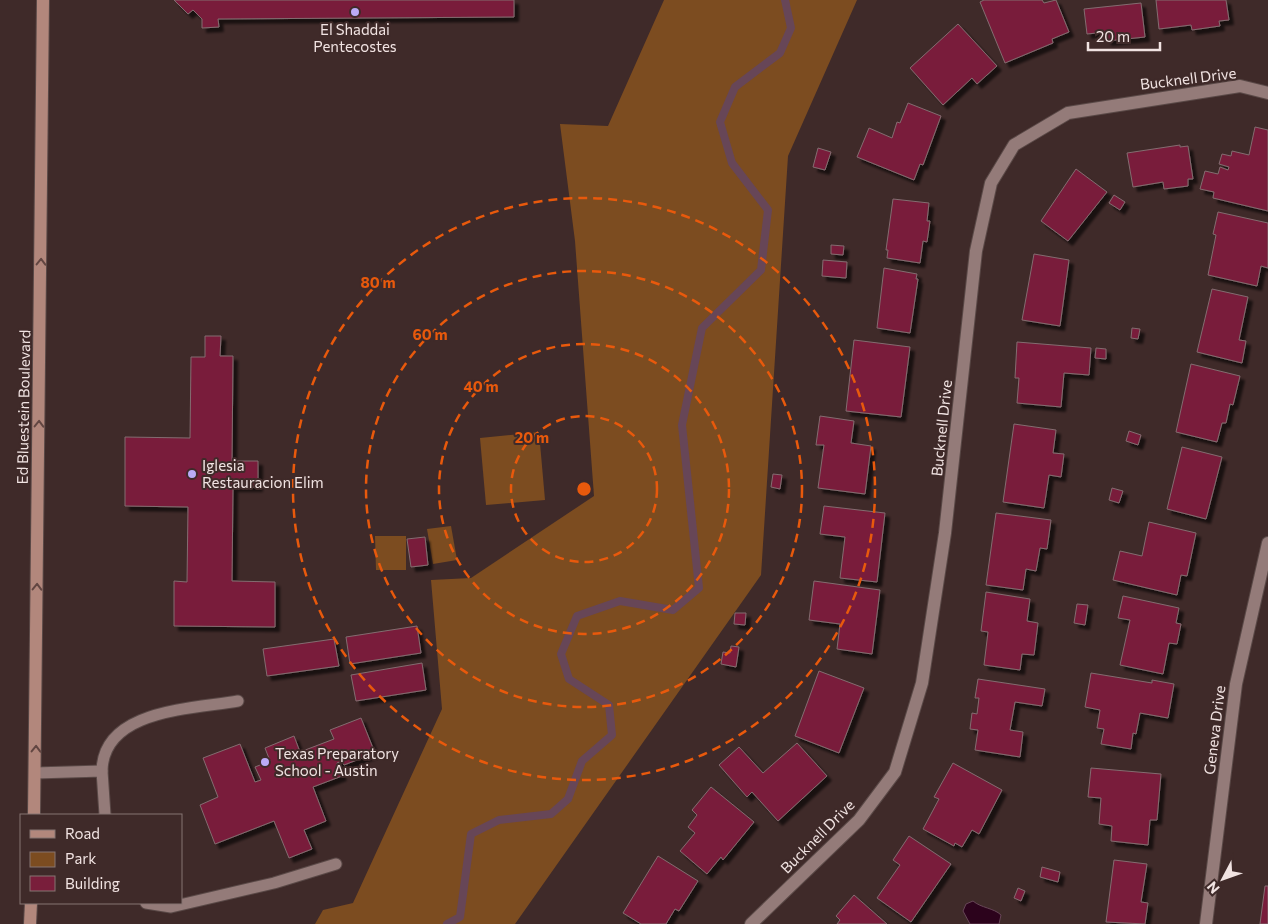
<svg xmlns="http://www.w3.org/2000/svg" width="1268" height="924" font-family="Commissioner,sans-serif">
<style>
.green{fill:#7c4c20}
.water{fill:#2c031c;stroke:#674657}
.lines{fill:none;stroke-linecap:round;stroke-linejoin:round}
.stream{stroke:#674657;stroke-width:8}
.building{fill:#791e3b;stroke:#836c70;filter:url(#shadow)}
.lane-casing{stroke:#5a4947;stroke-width:13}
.street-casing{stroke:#5a4947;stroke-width:14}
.secondary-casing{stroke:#5a4947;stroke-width:14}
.lane{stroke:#947b79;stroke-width:11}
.street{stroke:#947b79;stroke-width:12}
.secondary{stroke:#b2877c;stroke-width:12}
.oneway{stroke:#624642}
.ring{fill:none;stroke:#e8590c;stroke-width:2.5;stroke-dasharray:9 6}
.poi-dot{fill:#bbaaf6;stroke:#3f2a29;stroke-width:2}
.labels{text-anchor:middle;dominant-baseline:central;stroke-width:4;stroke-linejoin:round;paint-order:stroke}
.poi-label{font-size:15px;fill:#f1e3e2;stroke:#3f2a29;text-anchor:start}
.street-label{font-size:15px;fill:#f1e3e2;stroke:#3f2a29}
.centre{fill:#e8590c;stroke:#3f2a29;stroke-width:2.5}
.ring-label{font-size:15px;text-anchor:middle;font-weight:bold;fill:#e8590c;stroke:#3f2a29;stroke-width:4;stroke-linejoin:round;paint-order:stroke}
</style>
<defs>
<filter id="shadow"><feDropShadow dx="4.5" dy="4.5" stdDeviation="1" flood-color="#0009"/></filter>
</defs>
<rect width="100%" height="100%" fill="#3f2a29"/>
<g class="green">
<polygon points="664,0 857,0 788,156 761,575 515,924 315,924 323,910 353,903 442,709 431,580 471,578 594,496 575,241 560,124 608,126"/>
<polygon points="539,432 545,500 486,505 480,438"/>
<polygon points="451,526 457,560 433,564 427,529"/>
<polygon points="375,536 406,536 406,570 376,570"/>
</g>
<path class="water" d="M973,901C981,908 994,908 1001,915L999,924H970L963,911L966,904Z"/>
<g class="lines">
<polyline class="stream" points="447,924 460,917 471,834 499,820 551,814 568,799 582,761 612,735 609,705 569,679 561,654 577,616 620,601 673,610 699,588 682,425 702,328 761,270 768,210 732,163 720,122 735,87 780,53 791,28 785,0"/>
</g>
<g class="building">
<polygon points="174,0 514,0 514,17 218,19 219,27 202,28 202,19 193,10 188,14"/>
<polygon points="984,0 1042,0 1044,3 1056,0 1069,32 1052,39 1053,43 1005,63 980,2"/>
<polygon points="1156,0 1226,0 1229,20 1219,21 1220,26 1192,30 1191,25 1159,29"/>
<polygon points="1141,3 1145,37 1107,41 1106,32 1087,34 1084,9"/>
<polygon points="958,24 997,66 977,84 972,78 943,105 910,68"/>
<polygon points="908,103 941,116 923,165 920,164 914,180 857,157 869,128 892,138 897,122 900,123"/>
<polygon points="1255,127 1268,130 1268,211 1213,198 1214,192 1200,189 1205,171 1218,174 1220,167 1228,170 1229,167 1219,164 1222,154 1231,156 1232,151 1249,155"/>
<polygon points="1180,145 1180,147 1188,146 1193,179 1188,179 1188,186 1164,189 1163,182 1133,187 1127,153"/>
<polygon points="818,148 831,152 825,170 813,167"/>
<polygon points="1076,169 1107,192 1068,241 1041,221"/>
<polygon points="1114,195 1125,202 1120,210 1109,203"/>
<polygon points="893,199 929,203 927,221 930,221 927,242 923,241 920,263 887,258 888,250 886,250"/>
<polygon points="1218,212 1268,223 1268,268 1261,266 1257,286 1208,275 1216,235 1213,234"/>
<polygon points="831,245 844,246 843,255 831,254"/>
<polygon points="1034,254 1069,260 1060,326 1022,320"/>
<polygon points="823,260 847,262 846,278 822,276"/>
<polygon points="884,268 917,274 916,279 918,279 910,333 877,328"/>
<polygon points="1212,289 1248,297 1239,340 1246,341 1242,363 1197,352"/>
<polygon points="1132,328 1140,329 1138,339 1131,338"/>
<polygon points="205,336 221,336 220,356 233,356 232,461 258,461 258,487 233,487 232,581 275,582 275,627 174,626 174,581 187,582 188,507 125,506 125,437 190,438 191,357 205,357"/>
<polygon points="854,340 910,347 901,417 846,411"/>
<polygon points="1017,342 1091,348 1089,375 1064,373 1061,407 1017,403 1019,378 1015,378"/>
<polygon points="1096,348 1106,349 1106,359 1095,358"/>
<polygon points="1191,364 1240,376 1233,405 1230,404 1226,423 1222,423 1217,442 1176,432"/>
<polygon points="820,416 854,421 851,443 871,446 865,494 818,488 824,445 816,445"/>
<polygon points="1014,424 1056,430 1053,453 1064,454 1061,477 1049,475 1044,508 1003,502"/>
<polygon points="1129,431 1141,435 1138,445 1126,441"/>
<polygon points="1182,447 1222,457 1206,519 1167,509"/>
<polygon points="773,474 782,475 780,489 771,487"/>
<polygon points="1112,488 1123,491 1119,503 1109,500"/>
<polygon points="824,506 885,513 877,582 840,578 845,537 820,534"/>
<polygon points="996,513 1051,520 1047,549 1040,548 1036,571 1026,569 1023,590 986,585"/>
<polygon points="1149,522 1196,533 1187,576 1181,575 1177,595 1113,580 1120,551 1142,556"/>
<polygon points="425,537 428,565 411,567 407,539"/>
<polygon points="814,581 880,590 872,654 837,649 840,624 809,620"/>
<polygon points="986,592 1030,599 1027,621 1038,623 1034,655 1022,654 1020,670 984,665 988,632 981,631"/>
<polygon points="1123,596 1179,608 1176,623 1181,624 1177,644 1169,643 1163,674 1120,665 1130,620 1118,618"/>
<polygon points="1077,604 1088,605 1085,625 1074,623"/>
<polygon points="735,613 746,613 745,625 734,624"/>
<polygon points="417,626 421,653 350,664 346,637"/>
<polygon points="334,639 339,666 267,676 263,649"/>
<polygon points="731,646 739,647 736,667 721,664 723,652 730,653"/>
<polygon points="422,663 426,690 356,701 351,675"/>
<polygon points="819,671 864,688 839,753 795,736"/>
<polygon points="1091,673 1152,683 1152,680 1174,684 1168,718 1140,713 1136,734 1133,733 1131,749 1101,744 1104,729 1097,728 1100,710 1085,707"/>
<polygon points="978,679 1045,689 1042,706 1015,702 1010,730 1023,732 1020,757 975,750 978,730 970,729 972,713 977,714 979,698 975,698"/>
<polygon points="361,718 375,753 344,765 342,761 337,763 342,776 313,787 326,821 304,830 312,849 289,858 274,821 215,844 200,805 218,797 203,758 240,744 255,782 261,780 255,767 270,761 265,748 294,736 300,752 334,739 330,730"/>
<polygon points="797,743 827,776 778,821 752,792 747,797 719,765 739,747 763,773"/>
<polygon points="953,763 1002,790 979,834 972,830 962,847 955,843 954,846 923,829 939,799 934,797"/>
<polygon points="1091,768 1161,774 1157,820 1150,820 1148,845 1111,841 1112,826 1099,824 1101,798 1088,797"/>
<polygon points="711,787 754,822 723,860 721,857 707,874 680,851 695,833 688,827 697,815 692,810"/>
<polygon points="909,836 951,864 911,922 877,898 900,865 893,860"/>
<polygon points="658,856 698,881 679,911 675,909 666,924 641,924 623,913"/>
<polygon points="1114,860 1147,864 1141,902 1148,903 1145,924 1106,922"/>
<polygon points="1042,867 1060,872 1058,882 1040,877"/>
<polygon points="1265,886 1268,886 1268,924 1260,924"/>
<polygon points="1018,888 1025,891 1021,901 1014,898"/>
<polygon points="854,895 887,924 837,924 840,920 836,916"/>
</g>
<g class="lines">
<defs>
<g id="lane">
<path d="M102,771C103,709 193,709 238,701"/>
<polyline points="35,773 102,771 105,815"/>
<polyline points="146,903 171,907 274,883 336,864"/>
</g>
<g id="street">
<polyline points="751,924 859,820 895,772 922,683 945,533 976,251 991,183 1014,145 1068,113 1240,86 1268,93"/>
<polyline points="1206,924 1236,684 1268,543"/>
</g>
<g id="secondary">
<polyline points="34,815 43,0"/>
<polyline points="30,924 31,903"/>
</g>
</defs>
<use href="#lane" class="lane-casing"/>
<use href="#street" class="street-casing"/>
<use href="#secondary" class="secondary-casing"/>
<use href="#lane" class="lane"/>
<use href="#street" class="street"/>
<use href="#secondary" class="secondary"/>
</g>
<defs><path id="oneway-chevron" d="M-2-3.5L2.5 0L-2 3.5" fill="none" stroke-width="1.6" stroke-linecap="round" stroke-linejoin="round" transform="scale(1.25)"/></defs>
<g class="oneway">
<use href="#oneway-chevron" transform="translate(41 262) rotate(-89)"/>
<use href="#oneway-chevron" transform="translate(39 424) rotate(-89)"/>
<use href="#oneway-chevron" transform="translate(37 587) rotate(-89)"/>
<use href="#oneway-chevron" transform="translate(36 749) rotate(-89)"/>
</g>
<g class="ring">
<circle cx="584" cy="489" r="73"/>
<circle cx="584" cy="489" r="145"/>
<circle cx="584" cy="489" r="218"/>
<circle cx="584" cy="489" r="291"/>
</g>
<g class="poi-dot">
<circle cx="355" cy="12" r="5"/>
<circle cx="192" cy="474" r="5"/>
<circle cx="265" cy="762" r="5"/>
</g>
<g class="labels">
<g class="poi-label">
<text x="355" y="29" text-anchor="middle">El Shaddai<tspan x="355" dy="17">Pentecostes</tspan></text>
<text x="202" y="465">Iglesia<tspan x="202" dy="17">Restauracion Elim</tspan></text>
<text x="275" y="753">Texas Preparatory<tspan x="275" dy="17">School - Austin</tspan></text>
</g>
<g class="street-label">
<text transform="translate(1188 78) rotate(-7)">Bucknell Drive</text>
<text transform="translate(23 407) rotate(-89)">Ed Bluestein Boulevard</text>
<text transform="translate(941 428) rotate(-84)">Bucknell Drive</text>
<text transform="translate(1214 730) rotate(-83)">Geneva Drive</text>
<text transform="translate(817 836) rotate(-45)">Bucknell Drive</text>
</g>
</g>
<circle cx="584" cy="489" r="8" class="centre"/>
<g class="ring-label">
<text x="378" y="288">80 m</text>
<text x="430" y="340">60 m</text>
<text x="481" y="392">40 m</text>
<text x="532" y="443">20 m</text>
</g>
<rect x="20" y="814" width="162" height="90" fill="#3f2a29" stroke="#867473"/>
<rect x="30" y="830" width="25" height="8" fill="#b2877c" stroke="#867473"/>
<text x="65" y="839" font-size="15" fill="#f1e3e2">Road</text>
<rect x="30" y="852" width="25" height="15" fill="#7c4c20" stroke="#867473"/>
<text x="65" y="864" font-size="15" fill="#f1e3e2">Park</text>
<rect x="30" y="876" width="25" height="15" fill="#791e3b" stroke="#867473"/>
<text x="65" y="889" font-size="15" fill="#f1e3e2">Building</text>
<g transform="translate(1223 879) rotate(229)" stroke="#3f2a29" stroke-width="4" paint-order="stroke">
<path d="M0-4L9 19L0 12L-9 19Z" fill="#f1e3e2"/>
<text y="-8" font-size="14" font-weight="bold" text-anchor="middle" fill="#f1e3e2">N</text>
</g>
<path d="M1088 42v8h72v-8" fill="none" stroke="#f1e3e2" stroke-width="2.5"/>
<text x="1096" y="42" font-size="15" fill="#f1e3e2" stroke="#3f2a29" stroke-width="4" paint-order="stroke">20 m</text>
</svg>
